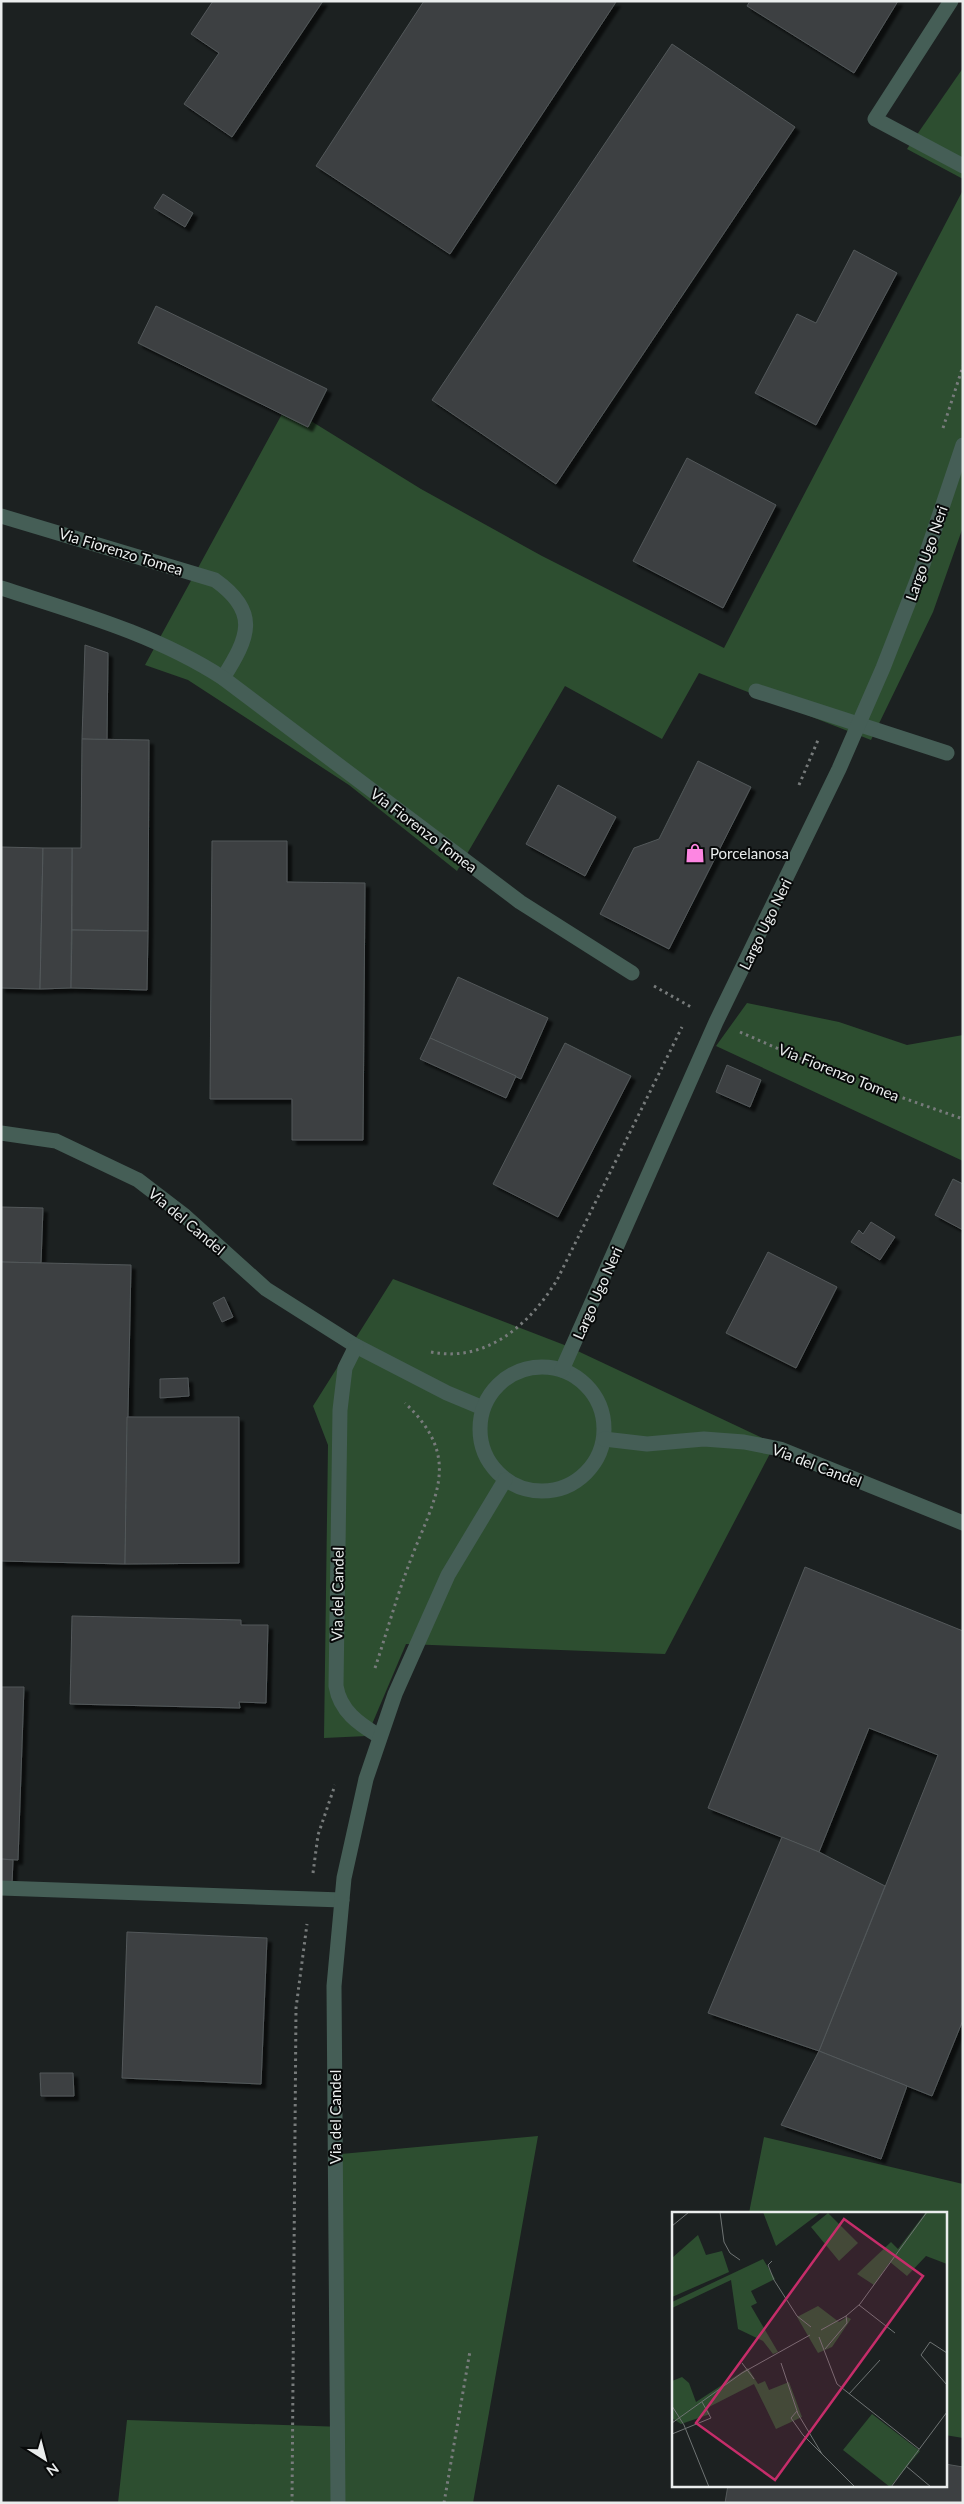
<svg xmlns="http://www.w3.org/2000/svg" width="964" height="2504" font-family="Lato,sans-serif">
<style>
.green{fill:#2d4e30}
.building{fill:#3c4042;stroke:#53585a;filter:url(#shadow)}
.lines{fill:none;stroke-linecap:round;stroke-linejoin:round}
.path{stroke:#777b7b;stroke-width:3;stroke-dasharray:2.5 4;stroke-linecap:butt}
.minor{stroke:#455e56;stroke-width:15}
.labels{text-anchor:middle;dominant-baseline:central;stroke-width:4;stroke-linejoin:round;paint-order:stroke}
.street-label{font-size:15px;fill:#eaeded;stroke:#080a0a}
.poi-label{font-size:15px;fill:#eaeded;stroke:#080a0a;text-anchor:start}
.inset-road{fill:none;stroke:#6e7373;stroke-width:1}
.view{fill:#c62d6a;fill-opacity:0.15;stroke:#c62d6a;stroke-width:2.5}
.inset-edge{fill:none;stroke:#eaeded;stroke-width:2.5}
</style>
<defs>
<filter id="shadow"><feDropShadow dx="4.5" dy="4.5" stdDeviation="1" flood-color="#0009"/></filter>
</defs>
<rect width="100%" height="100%" fill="#1c2121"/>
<g class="green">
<polygon points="963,68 963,179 907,149"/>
<polygon points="963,190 963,527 933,612 871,740 699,673 662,739 565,686 457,871 349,785 188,680 145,665 282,414 308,427 311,421 421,489 542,556 724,648"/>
<polygon points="747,1003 839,1022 907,1045 963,1035 963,1161 716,1046"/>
<polygon points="393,1279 567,1346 775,1444 665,1654 406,1644 367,1736 324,1738 328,1445 313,1406"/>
<polygon points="538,2136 473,2503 118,2503 127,2420 344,2427 341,2154"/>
<polygon points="764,2137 963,2184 963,2438 945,2435 945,2213 749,2213"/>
</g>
<g class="building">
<polygon points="213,1 323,1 232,137 184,104 219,53 191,34"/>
<polygon points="424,1 616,2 450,254 316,166"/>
<polygon points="750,1 898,1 854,73 747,6"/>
<polygon points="672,44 795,127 556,484 432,400"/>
<polygon points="163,194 193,213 185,227 154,208"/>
<polygon points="854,250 897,273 816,425 755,393 797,314 816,323"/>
<polygon points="156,306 327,389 308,427 138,343"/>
<polygon points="687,458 776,505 723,608 633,561"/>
<polygon points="85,645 108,653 107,740 82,739"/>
<polygon points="82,739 149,740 148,931 72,930 72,848 81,848"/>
<polygon points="698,761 751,787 669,949 600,914 634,848 659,839"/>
<polygon points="558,785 616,817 585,876 526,844"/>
<polygon points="212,841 287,841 287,882 365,883 363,1140 292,1140 292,1099 210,1099"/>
<polygon points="1,847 43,848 40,989 1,988"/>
<polygon points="43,848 72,848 71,988 40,989"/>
<polygon points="72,930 148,931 147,990 71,988"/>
<polygon points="458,977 548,1018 521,1079 430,1038"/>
<polygon points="430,1038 516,1076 506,1098 420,1059"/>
<polygon points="565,1043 631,1076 558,1217 493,1184"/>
<polygon points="727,1065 761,1080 750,1107 716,1092"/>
<polygon points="953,1179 963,1184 963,1230 935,1215"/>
<polygon points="1,1207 43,1208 41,1263 1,1262"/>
<polygon points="871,1222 895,1237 880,1260 851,1242 859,1230 863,1234"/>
<polygon points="768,1252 837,1287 796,1368 726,1333"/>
<polygon points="1,1262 131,1265 125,1564 1,1561"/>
<polygon points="224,1297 233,1317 222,1322 213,1303"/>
<polygon points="188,1378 189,1396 160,1398 160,1379"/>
<polygon points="127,1417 239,1417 239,1563 125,1564"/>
<polygon points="805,1567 963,1631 963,2020 932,2096 819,2051 938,1755 869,1728 819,1852 708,1808"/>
<polygon points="72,1616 241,1620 241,1625 268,1625 266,1703 239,1702 240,1708 70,1704"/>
<polygon points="1,1687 24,1687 18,1860 1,1859"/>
<polygon points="782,1837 819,1852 885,1886 819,2051 708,2013"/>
<polygon points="1,1859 13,1860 12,1884 1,1884"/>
<polygon points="127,1932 267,1938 261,2084 122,2078"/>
<polygon points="819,2051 907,2086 881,2159 781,2125"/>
<polygon points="40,2073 73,2073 74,2096 41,2096"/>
<polygon points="945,2464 963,2467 963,2503 725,2503 728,2485 945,2485"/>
</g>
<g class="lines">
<g class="path">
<polyline points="943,428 963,366"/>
<polyline points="799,785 818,740"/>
<polyline points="654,986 691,1007"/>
<polyline points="740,1032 838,1075 963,1119"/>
<path d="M431,1352C487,1363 530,1324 557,1280L682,1027"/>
<path d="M375,1668C387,1632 397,1595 411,1559C434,1498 464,1459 405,1403"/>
<polyline points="313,1873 318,1835 335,1785"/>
<polyline points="292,2503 296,2008 307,1924"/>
<polyline points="444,2503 470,2351"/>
</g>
<g class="minor">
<polyline points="951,1 875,119 963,166"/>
<path d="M1,516L215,580C260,612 249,637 223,678"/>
<path d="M1,588C78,613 155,634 223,678L520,902L632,973"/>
<polyline points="756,691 947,753"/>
<polyline points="1,1133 56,1141 138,1180 185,1216 266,1289 356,1346 447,1393 483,1408"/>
<path d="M356,1346L345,1368L340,1410L336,1686C340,1711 359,1724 379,1736"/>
<circle cx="542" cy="1429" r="62"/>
<polyline points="562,1370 716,1022 839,769 883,668 920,573 963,445"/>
<polyline points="604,1439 647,1444 704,1439 744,1442 780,1449 963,1523"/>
<polyline points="1,1888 342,1900"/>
<polyline points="338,2503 334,1986 344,1878 366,1779 395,1694 448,1575 505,1480"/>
</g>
</g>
<defs>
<symbol id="shop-bare" viewBox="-9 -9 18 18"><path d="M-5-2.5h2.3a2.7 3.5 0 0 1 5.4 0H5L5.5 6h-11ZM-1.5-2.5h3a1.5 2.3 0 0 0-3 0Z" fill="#fd86e2" stroke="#080a0a" stroke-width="2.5" paint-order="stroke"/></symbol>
</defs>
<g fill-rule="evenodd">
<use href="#shop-bare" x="681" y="839" width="28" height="28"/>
</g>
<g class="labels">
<g class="street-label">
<text transform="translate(121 551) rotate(17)">Via Fiorenzo Tomea</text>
<text transform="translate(926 553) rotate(-71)">Largo Ugo Neri</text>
<text transform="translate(424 830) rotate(37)">Via Fiorenzo Tomea</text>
<text transform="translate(765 924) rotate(-64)">Largo Ugo Neri</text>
<text transform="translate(839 1072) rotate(22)">Via Fiorenzo Tomea</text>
<text transform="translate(187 1221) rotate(40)">Via del Candel</text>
<text transform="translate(597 1293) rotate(-66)">Largo Ugo Neri</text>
<text transform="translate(817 1465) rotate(21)">Via del Candel</text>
<text transform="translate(337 1594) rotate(-89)">Via del Candel</text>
<text transform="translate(335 2117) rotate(-90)">Via del Candel</text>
</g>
<g class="poi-label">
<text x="710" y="853">Porcelanosa</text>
</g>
</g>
<g transform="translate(672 2212)">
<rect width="275" height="275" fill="#1c2121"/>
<path d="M91,0H149L104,34ZM254,0H275V52L254,44L235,64L218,50L202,73L185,62L219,30L226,37ZM156,1L186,31L167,49L139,15ZM26,23L34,43L50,39L57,60L0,85V46ZM91,47L103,67L79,79L85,91L79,94L106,140L101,142L91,129L66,117L59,68L0,96V90ZM146,94L167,110L175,105L179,107L160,135L146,141L125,105ZM76,156L86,172L93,169L97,178L117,170L130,205L104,217L82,172L35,196L38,202L9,212L0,206V169L10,165L17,171L24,190ZM200,202L248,239L218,275L171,238Z" fill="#2d4e30"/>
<path class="inset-road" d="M48,0L52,30L58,41L68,48M0,14L17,0M100,49L96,53L102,68L125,104L139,115M187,93L223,121M149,118L174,104L188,92L255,0M147,125L165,172L247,237M153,137L175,111L174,104M275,141L258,130L249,143L275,173M70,151L82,167M109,151L126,202L150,242M177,182L208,148M0,194L12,213L37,275M125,199L119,206L131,223L183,275M0,211L70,161L138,123M0,222L39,206L30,190M234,254L259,275M219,275L275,200"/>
<path class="view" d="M172,7L251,64L103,268L24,211Z"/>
<rect width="275" height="275" class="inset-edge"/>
</g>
<rect width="964" height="2504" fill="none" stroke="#eaeded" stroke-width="5"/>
<g transform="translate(45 2459) rotate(144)" stroke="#080a0a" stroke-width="4" paint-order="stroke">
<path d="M0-4L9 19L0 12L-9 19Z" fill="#eaeded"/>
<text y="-8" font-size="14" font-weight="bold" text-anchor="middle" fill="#eaeded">N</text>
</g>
</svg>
